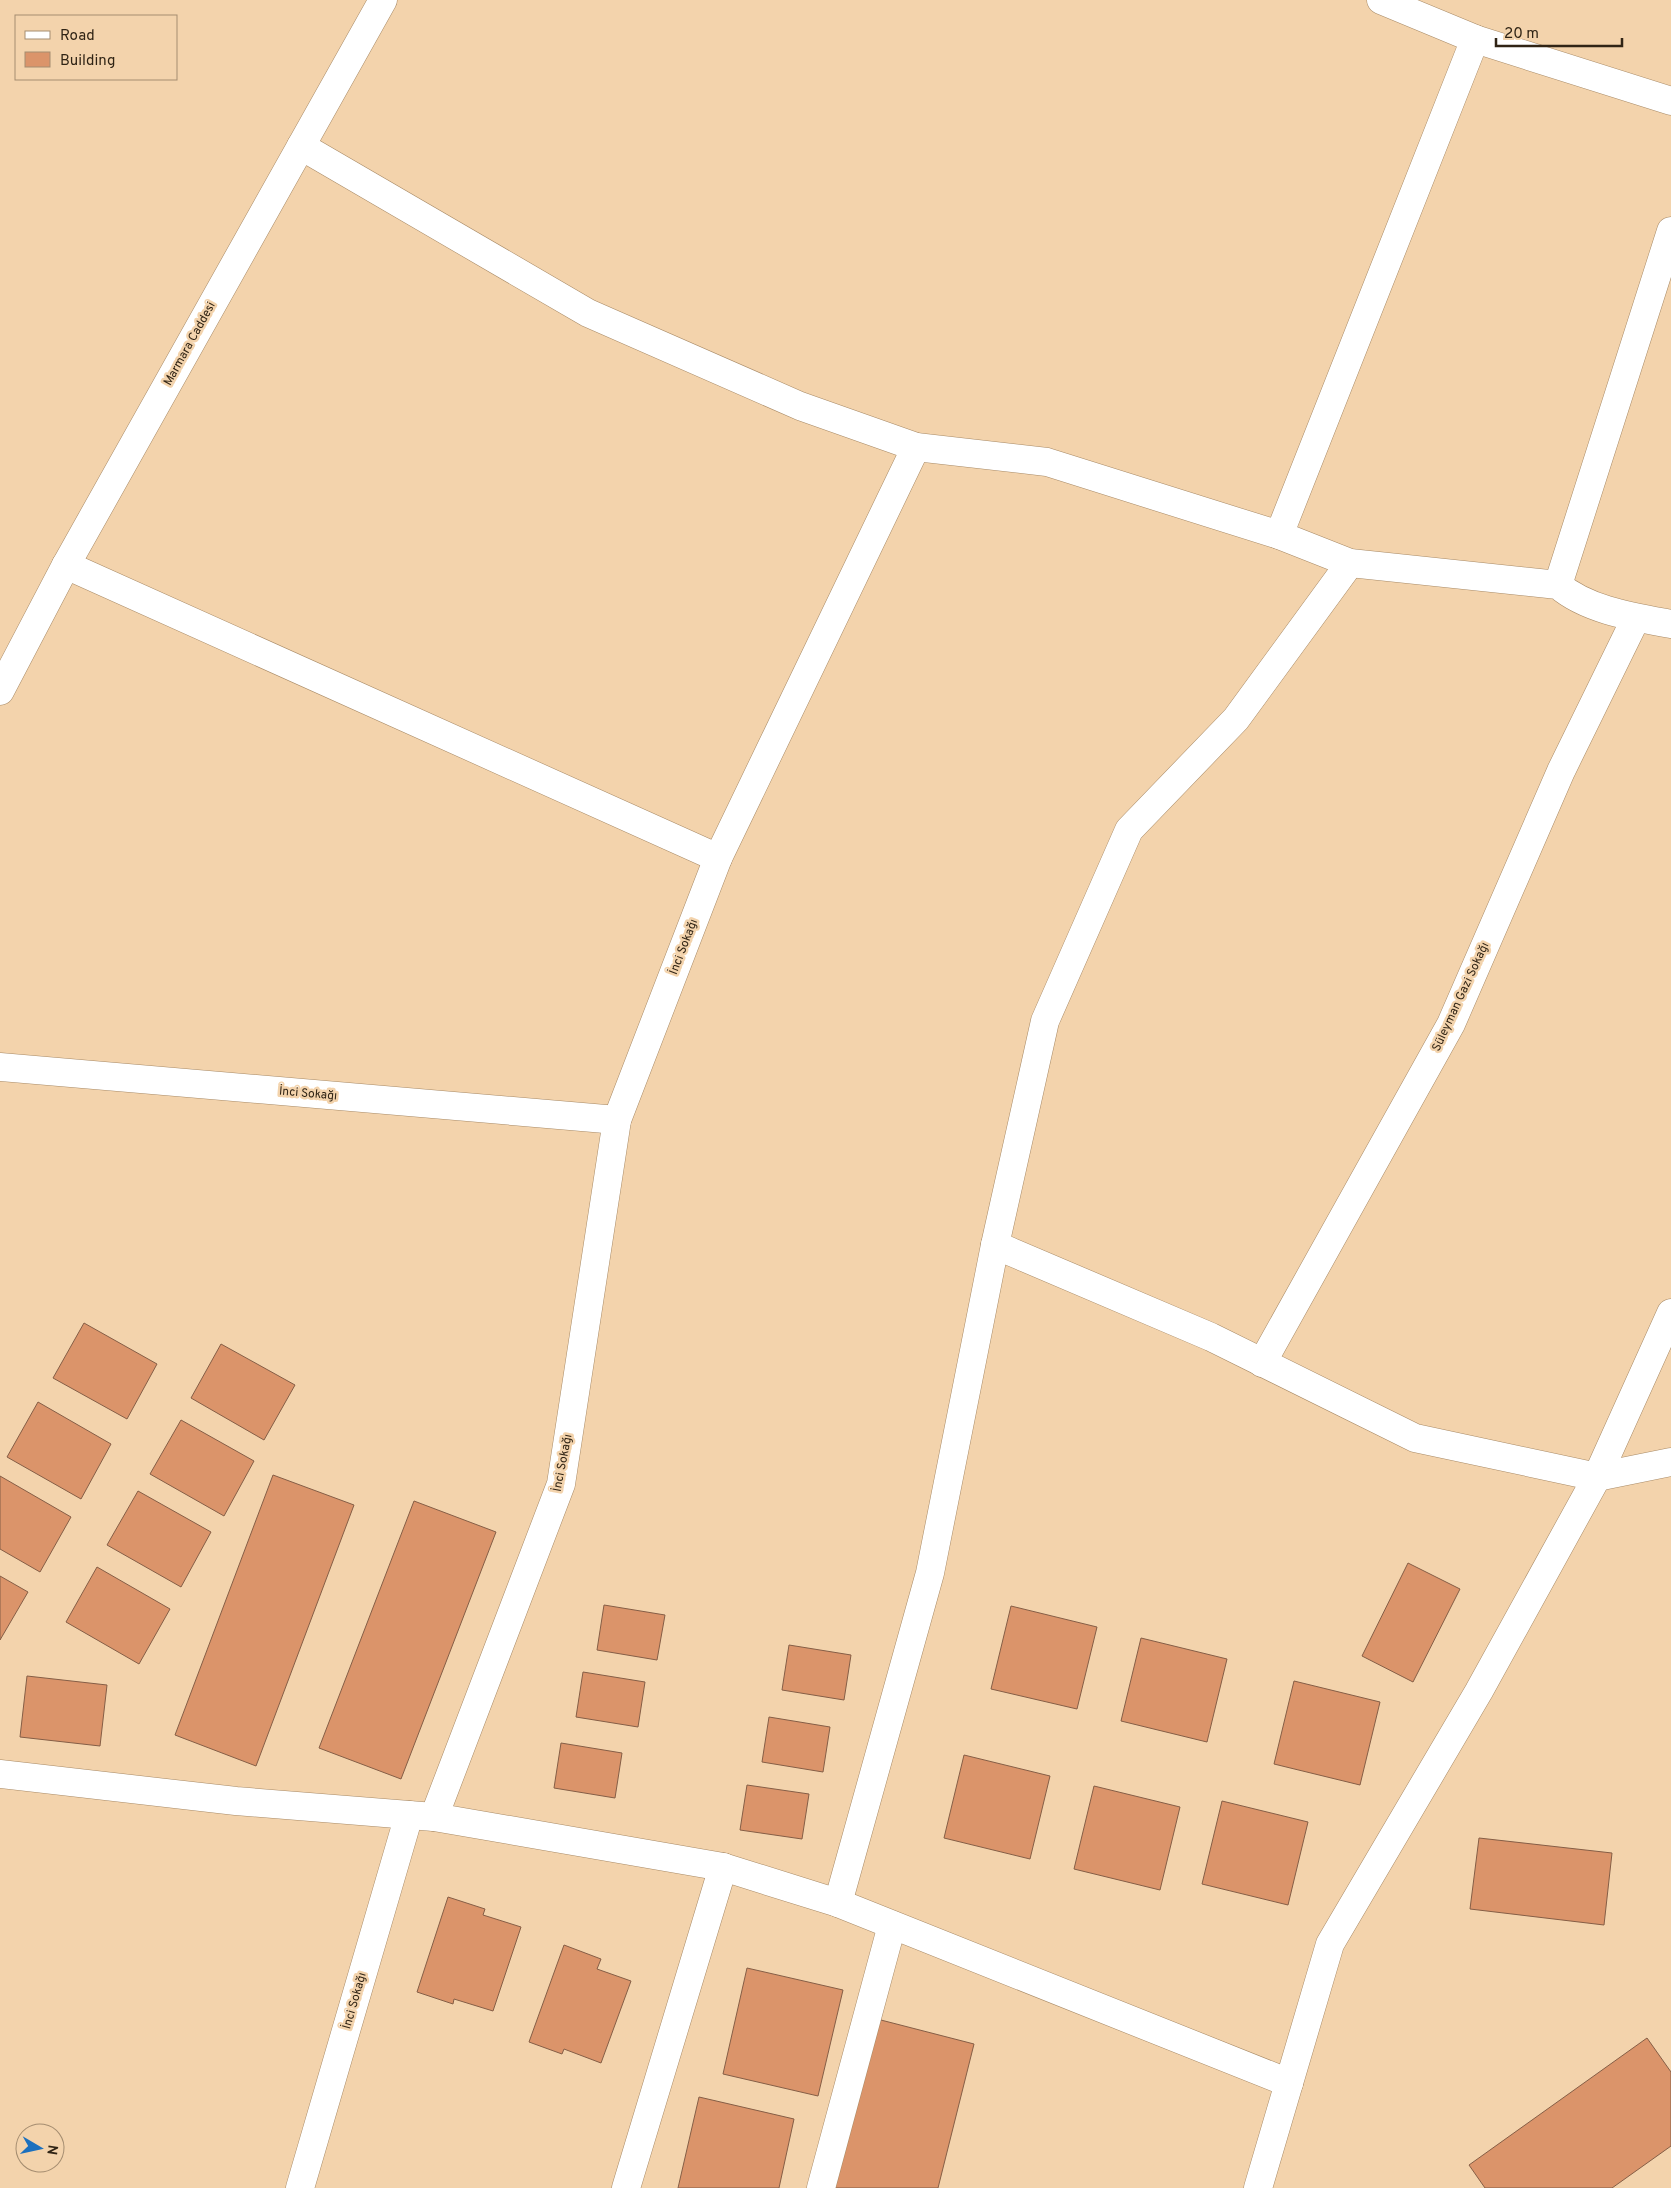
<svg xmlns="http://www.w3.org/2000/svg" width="1671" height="2188" font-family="Overpass,sans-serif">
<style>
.building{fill:#db946a;stroke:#855e46}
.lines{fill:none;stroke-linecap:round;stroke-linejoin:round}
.minor-casing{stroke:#a88a66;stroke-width:29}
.minor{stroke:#fff;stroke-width:28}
.labels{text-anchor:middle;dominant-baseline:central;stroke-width:5;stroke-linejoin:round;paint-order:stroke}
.street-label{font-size:12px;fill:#302415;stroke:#f3d3ac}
</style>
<rect width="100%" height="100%" fill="#f3d3ac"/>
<g class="building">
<polygon points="84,1323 157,1364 127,1419 53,1378"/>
<polygon points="221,1344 295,1385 264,1440 191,1398"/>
<polygon points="38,1402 111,1444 81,1499 7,1457"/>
<polygon points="181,1420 254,1461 224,1516 150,1474"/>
<polygon points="273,1475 354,1505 256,1766 175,1735"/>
<polygon points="0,1476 71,1517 40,1572 0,1549"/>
<polygon points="138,1491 211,1532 181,1587 107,1545"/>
<polygon points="414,1501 496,1532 401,1779 319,1748"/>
<polygon points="1408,1563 1460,1589 1413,1682 1362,1656"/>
<polygon points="97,1567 170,1609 139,1664 66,1622"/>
<polygon points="0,1576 28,1592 0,1640"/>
<polygon points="604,1605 665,1615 657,1660 597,1650"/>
<polygon points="1011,1606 1097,1627 1077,1709 991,1689"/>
<polygon points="1141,1638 1227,1659 1207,1742 1121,1721"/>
<polygon points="789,1645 851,1655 844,1700 782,1690"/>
<polygon points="583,1672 645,1682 638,1727 576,1717"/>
<polygon points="27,1676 107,1685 100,1746 20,1737"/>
<polygon points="1294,1681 1380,1702 1360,1785 1274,1764"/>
<polygon points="769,1717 830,1727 823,1772 762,1762"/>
<polygon points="561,1743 622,1753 615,1798 554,1788"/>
<polygon points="964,1755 1050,1776 1030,1859 944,1838"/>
<polygon points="747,1785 809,1794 802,1839 740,1830"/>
<polygon points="1094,1786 1180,1807 1160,1890 1074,1869"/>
<polygon points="1222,1801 1308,1822 1288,1905 1202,1884"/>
<polygon points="1479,1838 1612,1853 1604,1925 1470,1909"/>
<polygon points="448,1897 485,1909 483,1915 521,1927 493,2011 454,1999 453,2004 417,1992"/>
<polygon points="564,1945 601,1959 597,1969 631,1981 601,2063 564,2049 562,2054 529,2042"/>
<polygon points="747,1968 843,1990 818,2096 723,2074"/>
<polygon points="877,2019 974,2044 938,2188 835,2188"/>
<polygon points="1647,2038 1671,2072 1671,2146 1612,2188 1485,2188 1469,2165"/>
<polygon points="699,2097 794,2119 779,2188 678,2188"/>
</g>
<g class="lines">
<defs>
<g id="minor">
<polyline points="1475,39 1671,101"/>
<polyline points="301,146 588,313 800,406 916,447 1047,462 1279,535 1475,39 1381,0"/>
<path d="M1279,535L1350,563L1558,585C1587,610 1633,617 1671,624"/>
<polyline points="66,565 718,858"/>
<polyline points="1558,585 1671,231"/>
<polyline points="0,691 66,565 383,0"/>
<polyline points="0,1067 617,1120"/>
<polyline points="995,1245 1211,1337 1415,1438 1597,1477 1671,1462"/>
<polyline points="1262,1363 1451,1024 1561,771 1636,618"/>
<polyline points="0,1774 236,1801 434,1817 723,1867 838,1903 1289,2083"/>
<polyline points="434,1817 561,1484 617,1120 718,858 916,447"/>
<polyline points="838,1903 930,1573 995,1245 1045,1021 1129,830 1236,719 1350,563"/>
<polyline points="300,2188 409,1815"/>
<polyline points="626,2188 723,1867"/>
<polyline points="821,2188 892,1925"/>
<polyline points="1258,2188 1330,1944 1479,1691 1597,1477 1671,1313"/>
</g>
</defs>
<use href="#minor" class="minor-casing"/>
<use href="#minor" class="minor"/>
</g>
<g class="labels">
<g class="street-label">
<text transform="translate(190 344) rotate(-61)">Marmara Caddesi</text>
<text transform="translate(684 947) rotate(-69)">İnci Sokağı</text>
<text transform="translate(1461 997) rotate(-65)">Süleyman Gazi Sokağı</text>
<text transform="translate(308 1094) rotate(5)">İnci Sokağı</text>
<text transform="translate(563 1463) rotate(-79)">İnci Sokağı</text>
<text transform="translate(355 2001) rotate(-74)">İnci Sokağı</text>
</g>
</g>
<rect x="15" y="15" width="162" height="65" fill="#f3d3ac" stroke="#a58d70"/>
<rect x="25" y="31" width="25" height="8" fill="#ffffff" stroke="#a58d70"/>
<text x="60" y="40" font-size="15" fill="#302415">Road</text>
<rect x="25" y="52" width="25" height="15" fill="#db946a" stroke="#a58d70"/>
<text x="60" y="65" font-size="15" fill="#302415">Building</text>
<g transform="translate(40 2148) rotate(99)"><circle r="24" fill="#f3d3ac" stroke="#a58d70"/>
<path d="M0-4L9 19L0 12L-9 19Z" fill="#1c70be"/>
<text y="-8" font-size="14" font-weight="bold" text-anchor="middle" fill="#302415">N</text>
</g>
<path d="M1496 38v8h126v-8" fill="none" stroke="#302415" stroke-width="2.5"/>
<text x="1504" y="38" font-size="15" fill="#302415" stroke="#f3d3ac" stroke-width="4" paint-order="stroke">20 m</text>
</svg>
